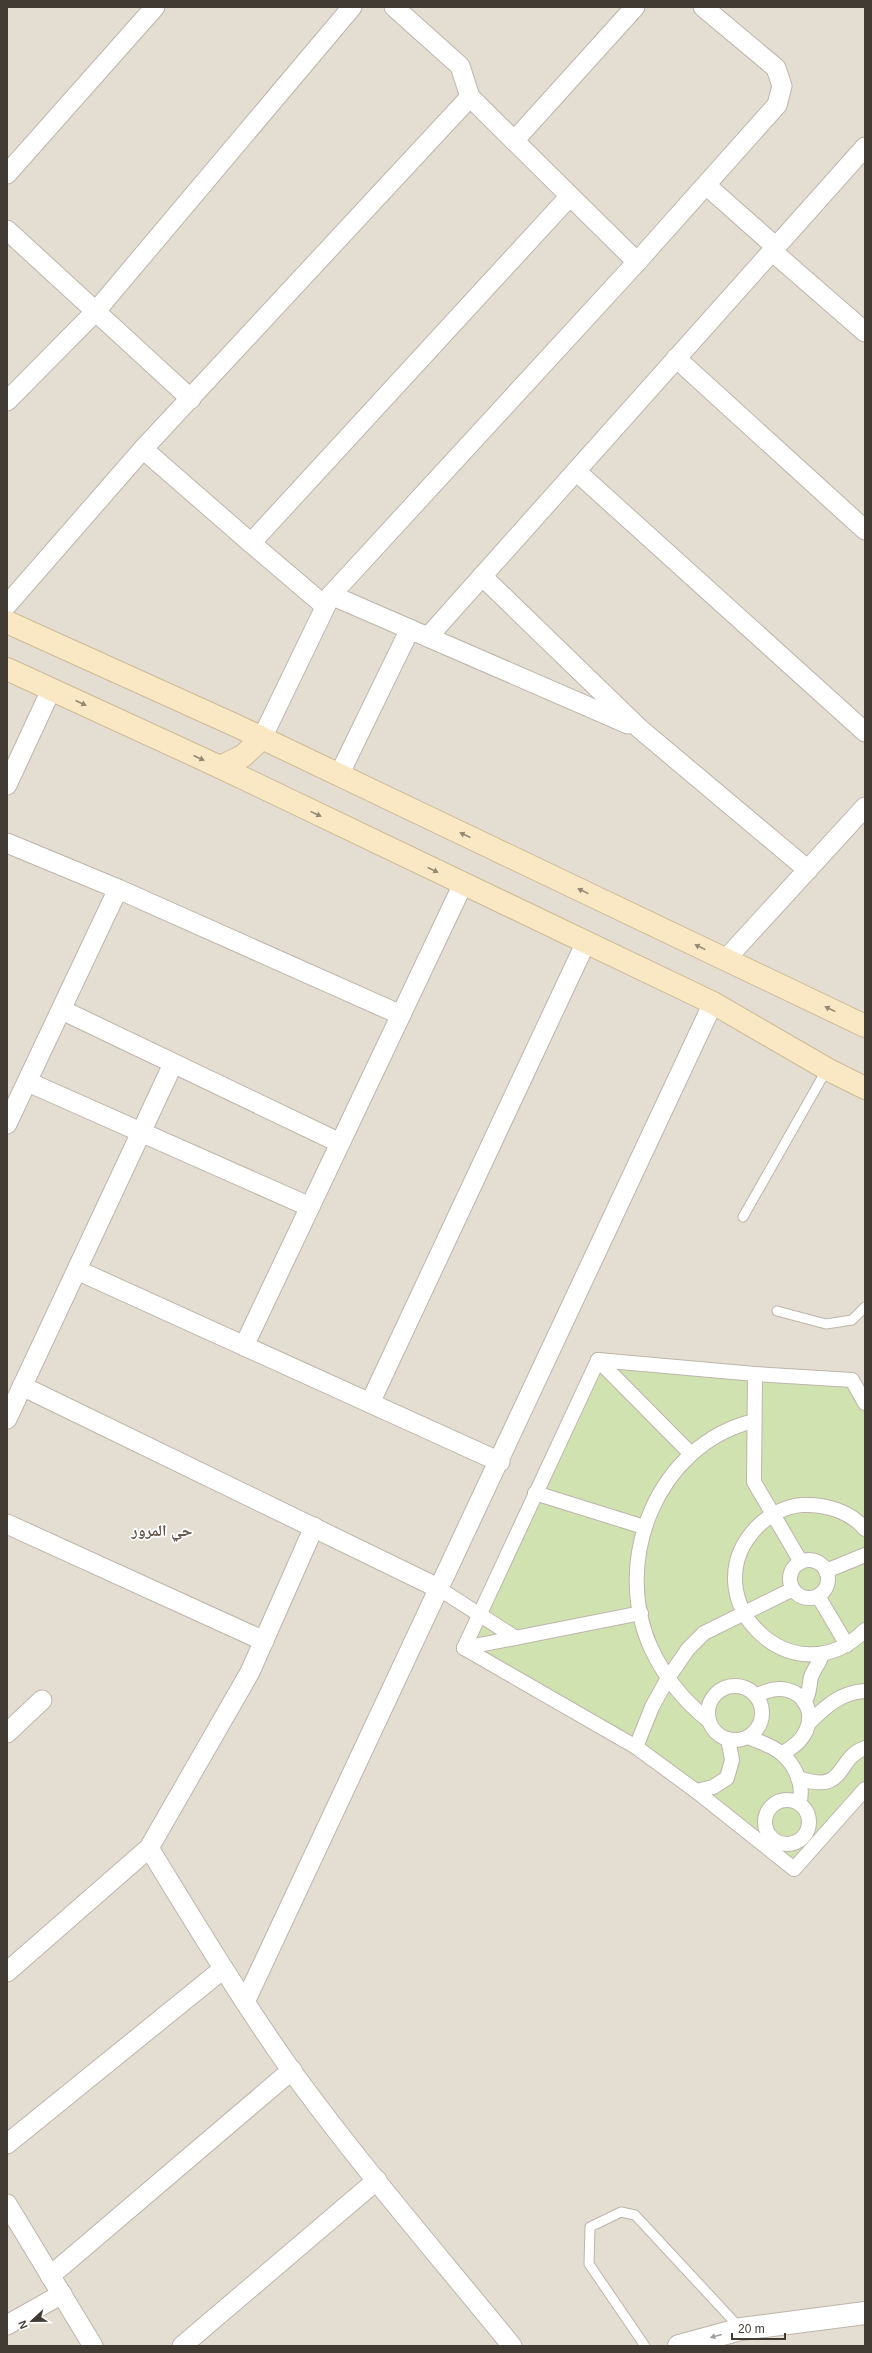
<svg xmlns="http://www.w3.org/2000/svg" width="872" height="2353" font-family="Helvetica,'Noto Naskh Arabic',sans-serif">
<style>
.residential{fill:#e4ddd2}
.green{fill:#d0e2af}
.lines{fill:none;stroke-linecap:round;stroke-linejoin:round}
.service-casing{stroke:#beb5aa;stroke-width:11}
.pedestrian-casing{stroke:#beb5aa;stroke-width:16}
.minor-casing{stroke:#beb5aa;stroke-width:21}
.tertiary-casing{stroke:#beb5aa;stroke-width:24}
.secondary-casing{stroke:#cdba96;stroke-width:24}
.service{stroke:#fff;stroke-width:9}
.pedestrian{stroke:#fff;stroke-width:14}
.minor{stroke:#fff;stroke-width:19}
.tertiary{stroke:#fff;stroke-width:22}
.secondary{stroke:#fae8c4;stroke-width:22}
.oneway{fill:#958975}
.oneway2{fill:#a09d9a}
.labels{text-anchor:middle;dominant-baseline:central;stroke-width:3.5;stroke-linejoin:round;paint-order:stroke}
.district-label{font-size:16px;font-weight:bold;fill:#64584c;stroke:#fff}
</style>
<rect width="100%" height="100%" fill="#f0ece4"/>
<rect class="residential" x="7" y="7" width="858" height="2339"/>
<polygon class="green" points="595,1356 853,1376 865,1396 865,1792 795,1872 634,1749 460,1648"/>
<g class="lines">
<defs>
<g id="service">
<polyline points="743,1217 827,1069"/>
<polyline points="777,1311 826,1324 852,1320 865,1307"/>
<polyline points="645,2346 589,2264 590,2227 621,2212 635,2215 740,2328"/>
</g>
<g id="pedestrian">
<polyline points="598,1360 755,1374 852,1380 865,1403"/>
<polyline points="598,1360 691,1454"/>
<polyline points="755,1374 754,1482 801,1562"/>
<polyline points="535,1493 644,1527"/>
<path d="M865,1529C850,1511 825,1504 802,1505C785,1506 768,1516 757,1527C689,1598 794,1702 865,1630"/>
<circle cx="809" cy="1579" r="19"/>
<polyline points="826,1571 865,1555"/>
<polyline points="438,1588 516,1638"/>
<polyline points="818,1596 847,1645"/>
<polyline points="464,1648 636,1747 696,1791 794,1869 865,1789"/>
<polyline points="464,1648 598,1360"/>
<polyline points="464,1648 641,1613"/>
<circle cx="735" cy="1713" r="27"/>
<path d="M756,1696C805,1669 833,1729 782,1753"/>
<path d="M804,1702C810,1695 809,1685 811,1677C814,1668 820,1663 822,1654"/>
<path d="M709,1721C685,1702 664,1676 651,1648C611,1560 658,1444 754,1421"/>
<path d="M809,1723C825,1707 841,1692 865,1691"/>
<path d="M748,1737C759,1742 774,1746 782,1754C795,1765 805,1786 799,1803"/>
<polyline points="636,1747 652,1707 668,1678 688,1649 704,1633 793,1589"/>
<path d="M798,1778C848,1795 835,1758 865,1748"/>
<polyline points="696,1791 713,1787 727,1778 732,1760 728,1739"/>
<circle cx="787" cy="1822" r="22"/>
</g>
<g id="minor">
<polyline points="394,7 460,66 470,97 637,262"/>
<polyline points="514,141 635,7"/>
<polyline points="7,174 155,7"/>
<polyline points="706,185 776,247"/>
<polyline points="7,230 191,399"/>
<polyline points="772,251 865,332"/>
<polyline points="676,358 865,530"/>
<polyline points="7,401 96,311 352,7"/>
<polyline points="143,449 251,543 570,196"/>
<polyline points="576,471 865,732"/>
<polyline points="251,543 325,606"/>
<polyline points="482,576 640,729 808,870"/>
<polyline points="331,595 628,724"/>
<polyline points="7,605 143,449 470,97"/>
<polyline points="428,637 865,147"/>
<polyline points="262,738 331,595 637,262 777,105 782,86 776,68 703,7"/>
<polyline points="339,775 410,629"/>
<polyline points="7,785 51,690"/>
<polyline points="7,843 118,889 401,1015"/>
<polyline points="726,959 865,807"/>
<polyline points="62,1010 340,1143"/>
<polyline points="28,1082 310,1207"/>
<polyline points="7,1124 118,889"/>
<polyline points="77,1270 500,1462"/>
<polyline points="244,1346 463,884"/>
<polyline points="22,1386 438,1588"/>
<polyline points="370,1403 586,942"/>
<polyline points="7,1419 173,1064"/>
<polyline points="7,1524 264,1641"/>
<polyline points="7,1733 42,1700"/>
<path d="M149,1848C195,1923 240,1998 291,2070C360,2165 438,2255 512,2346"/>
<polyline points="7,1972 149,1848 250,1672 314,1527"/>
<polyline points="245,2002 713,1003"/>
<polyline points="7,2144 223,1969"/>
<polyline points="7,2204 93,2346"/>
<polyline points="50,2276 292,2070"/>
<polyline points="7,2325 62,2294"/>
<polyline points="182,2346 377,2180"/>
</g>
<polyline id="tertiary" points="679,2346 741,2329 865,2313"/>
<g id="secondary">
<polyline points="7,622 239,727 865,1026"/>
<polyline points="7,669 220,767 713,1003 827,1069 865,1088"/>
<polyline points="220,767 243,756 262,738"/>
</g>
</defs>
<use href="#service" class="service-casing"/>
<use href="#pedestrian" class="pedestrian-casing"/>
<use href="#minor" class="minor-casing"/>
<use href="#tertiary" class="tertiary-casing"/>
<use href="#secondary" class="secondary-casing"/>
<use href="#service" class="service"/>
<use href="#pedestrian" class="pedestrian"/>
<use href="#minor" class="minor"/>
<use href="#tertiary" class="tertiary"/>
<use href="#secondary" class="secondary"/>
</g>
<defs><path id="oneway-solid" d="M-6-.8H1V-3.2L6.5 0L1 3.2V.8H-6Z"/></defs>
<g class="oneway">
<use href="#oneway-solid" transform="translate(81 703) rotate(25)"/>
<use href="#oneway-solid" transform="translate(199 758) rotate(25)"/>
<use href="#oneway-solid" transform="translate(316 814) rotate(26)"/>
<use href="#oneway-solid" transform="translate(465 835) rotate(-155)"/>
<use href="#oneway-solid" transform="translate(433 870) rotate(26)"/>
<use href="#oneway-solid" transform="translate(583 891) rotate(-154)"/>
<use href="#oneway-solid" transform="translate(700 947) rotate(-154)"/>
<use href="#oneway-solid" transform="translate(830 1009) rotate(-154)"/>
</g>
<use class="oneway2" href="#oneway-solid" transform="translate(716 2336) rotate(165)"/>
<g class="labels">
<g class="district-label">
<text x="162" y="1530">حي المرور</text>
</g>
</g>
<rect width="872" height="2353" fill="none" stroke="#423b34" stroke-width="16"/>
<g transform="translate(32 2321) rotate(248)" stroke="#ffffff" stroke-width="3" paint-order="stroke">
<path d="M0-3L7 15L0 10L-7 15Z" fill="#423b34"/>
<text y="-6" font-size="11" font-weight="bold" text-anchor="middle" fill="#423b34">N</text>
</g>
<path d="M732 2333v6h53v-6" fill="none" stroke="#423b34" stroke-width="2"/>
<text x="738" y="2333" font-size="12" fill="#423b34" stroke="#ffffff" stroke-width="3" paint-order="stroke">20 m</text>
</svg>
